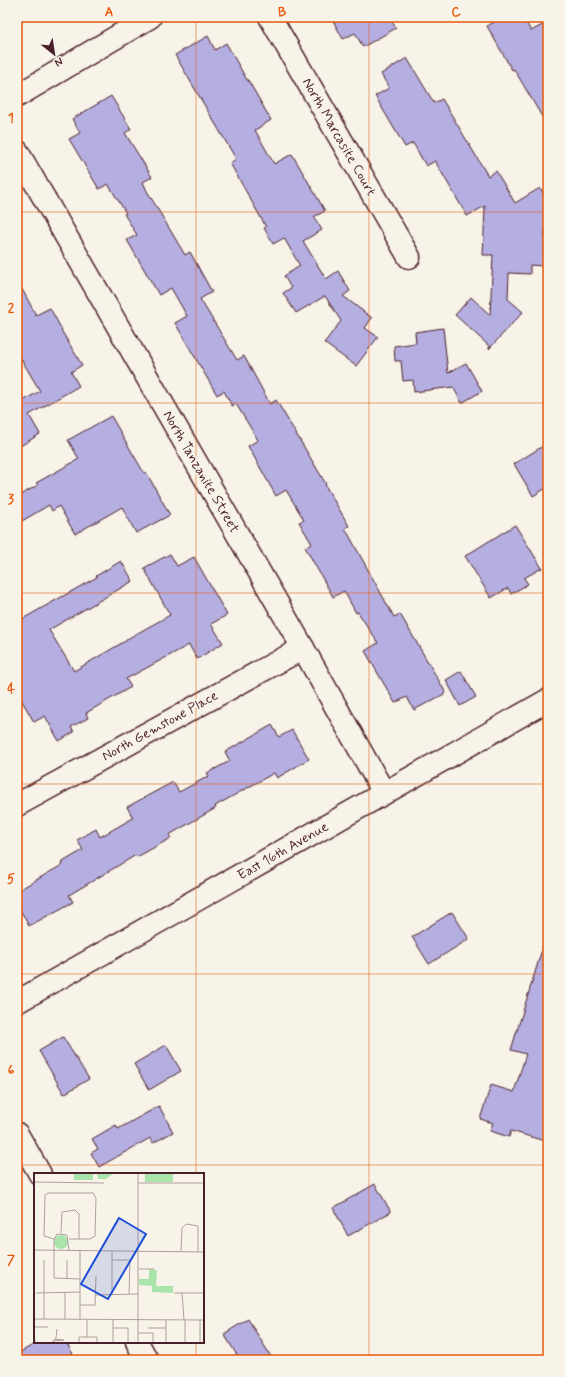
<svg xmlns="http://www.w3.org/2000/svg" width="565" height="1377" font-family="Mynerve,sans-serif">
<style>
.building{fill:#b5aee0;stroke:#4a1f2b}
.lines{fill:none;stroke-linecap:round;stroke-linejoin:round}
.minor-casing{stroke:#4a1f2b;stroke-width:25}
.minor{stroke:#f7f3e8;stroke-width:22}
.grid{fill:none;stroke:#e8590c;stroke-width:1;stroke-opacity:0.55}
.labels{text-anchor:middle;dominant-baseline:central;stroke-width:3.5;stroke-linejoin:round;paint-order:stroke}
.street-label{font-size:14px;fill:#4a1f2b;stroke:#f7f3e8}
.inset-road{fill:none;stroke:#b29e9c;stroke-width:1}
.view{fill:#1d4ed8;fill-opacity:0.15;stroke:#1d4ed8;stroke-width:2}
.inset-edge{fill:none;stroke:#4a1f2b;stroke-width:2}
.neatline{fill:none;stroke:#e8590c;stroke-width:1.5}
.grid-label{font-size:13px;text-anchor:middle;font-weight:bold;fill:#e8590c}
</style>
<rect width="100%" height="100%" fill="#f7f3e8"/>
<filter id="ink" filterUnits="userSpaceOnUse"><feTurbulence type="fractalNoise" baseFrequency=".025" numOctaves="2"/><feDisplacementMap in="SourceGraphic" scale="8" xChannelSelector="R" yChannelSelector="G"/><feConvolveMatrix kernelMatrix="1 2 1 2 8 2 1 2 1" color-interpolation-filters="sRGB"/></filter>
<g filter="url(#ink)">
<g class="building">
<polygon points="331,17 389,17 396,28 363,47 355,33 343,39"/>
<polygon points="503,17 523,17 531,31 548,22 548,127 514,69 512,70 487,26"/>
<polygon points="208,36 215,50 226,43 247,80 248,80 271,120 255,130 274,164 292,154 325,211 314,217 322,230 303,241 326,279 338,271 350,291 343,296 372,318 365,328 378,337 356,366 324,343 341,321 325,296 296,313 283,293 291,288 284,276 300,266 284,238 273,244 264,228 266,227 230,163 236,159 175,55"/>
<polygon points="407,58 434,103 442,99 488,176 496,171 515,203 540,188 548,202 548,215 546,216 543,266 530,265 530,274 509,273 508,299 523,312 489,349 489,346 455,315 471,297 490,315 493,255 483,255 485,206 467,216 435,161 426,166 413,143 405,147 375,96 389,88 381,74"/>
<polygon points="111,96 131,129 125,133 152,177 143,182 147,191 185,255 190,252 212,292 200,299 237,360 244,356 270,404 276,400 326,484 325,485 349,526 345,528 394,617 400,614 446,693 414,710 407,697 395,703 365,651 378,643 358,612 356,613 344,591 333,597 305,547 312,544 299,522 304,520 286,490 276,496 248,446 258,440 236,404 232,406 224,391 217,395 175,323 187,316 171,288 159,295 127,240 137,235 124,214 126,213 108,184 99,189 69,139 80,133 72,119"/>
<polygon points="17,280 36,315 50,308 62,330 61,330 82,365 71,372 79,386 29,415 40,434 17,448 17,395 21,402 40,391 17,352"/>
<polygon points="443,328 448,373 466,363 482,391 462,403 453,387 414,392 413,380 403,381 401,361 395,361 394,346 416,343 415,332"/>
<polygon points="111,416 144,473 146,472 170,515 136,533 122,507 75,534 59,506 52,511 49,505 17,524 17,497 38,485 36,483 79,459 68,440"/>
<polygon points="548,443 548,487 533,496 514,464"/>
<polygon points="515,525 542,568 524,578 528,584 511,594 508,588 491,598 465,556"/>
<polygon points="170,554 177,566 194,557 227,615 211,624 223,643 197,659 189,645 126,679 131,687 86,713 88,718 71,727 74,732 59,741 45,716 34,722 17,692 17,622 97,577 96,576 121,561 133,581 49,630 74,671 127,640 127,639 170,615 144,568"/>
<polygon points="461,671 476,697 460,706 446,680"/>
<polygon points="272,725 279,737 292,730 309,759 277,778 274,773 215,806 216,808 169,835 171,838 137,857 136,855 69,895 73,902 29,926 17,904 17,891 62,865 61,863 83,850 77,840 96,829 100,837 133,818 127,807 173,782 179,792 209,776 207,773 230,761 225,752"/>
<polygon points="452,912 469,939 429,964 412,937"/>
<polygon points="544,943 548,944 548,1142 511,1131 509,1137 490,1131 493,1123 480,1119 491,1085 514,1092 526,1054 511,1050"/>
<polygon points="63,1037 89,1079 64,1094 39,1051"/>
<polygon points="166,1045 181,1071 149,1090 134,1064"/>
<polygon points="159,1106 173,1132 153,1143 150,1138 99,1167 91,1153 98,1149 92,1139 116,1125 118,1129"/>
<polygon points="375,1184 391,1212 348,1236 333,1208"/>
<polygon points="248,1319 273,1360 240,1360 224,1334"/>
<polygon points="38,1342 66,1342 73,1354 62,1360 17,1360 17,1354"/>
</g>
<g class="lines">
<defs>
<g id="minor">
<polyline points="270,17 409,257"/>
<polyline points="17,96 150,17"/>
<polyline points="17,151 303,648 384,793"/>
<polyline points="17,805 303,648"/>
<polyline points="17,1002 548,700"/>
<polyline points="17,1134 40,1174"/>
<polyline points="137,1342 147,1360"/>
</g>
</defs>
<use href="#minor" class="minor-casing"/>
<use href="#minor" class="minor"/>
</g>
</g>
<path class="grid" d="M196,17V1174M369,17V1360M17,212H548M17,403H548M17,593H548M17,784H548M17,974H548M17,1165H548M196,1342V1360"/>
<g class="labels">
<g class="street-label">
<text transform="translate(339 137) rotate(60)">North Marcasite Court</text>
<text transform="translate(201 472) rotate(60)">North Tanzanite Street</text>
<text transform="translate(160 726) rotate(-29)">North Gemstone Place</text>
<text transform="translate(283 851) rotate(-30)">East 16th Avenue</text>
</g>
</g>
<g transform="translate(34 1173)">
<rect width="170" height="170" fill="#f7f3e8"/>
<path d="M40,0H59V7H40ZM63,0H80L72,6H64ZM105,0H139V9H111V1ZM20 69a7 7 0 1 1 14 0a7 7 0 1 1-14 0ZM115,96L123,97L122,113H139V120L118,119V113L105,112V106H115Z" fill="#a9e5ab"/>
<path class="inset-road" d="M104,0V170M0,9L70,10M104,10H170M27,60L28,39L41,37L45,41V66M20,66L10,63L11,22L14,20H59L62,25L61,63L56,66H35M0,77L170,79M35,78L33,62L23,61L20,67V105L46,106M147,78L148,55L152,51L164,53V79M10,87V146M33,87V105M78,87H96L95,121M105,96H120M2,120L46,119M140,120H170M148,120L150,147M78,121V78M62,122L104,121M46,132H61L62,103M0,146L170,147M31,146V119M46,147V78M79,147V170M151,147V170M166,147V170M0,154L1,170M0,154H14M79,155H94V170M114,155H132V147M104,160H119V170M53,164V147M19,168L30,167L21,166M17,170L22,165L23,156M45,170V164H63V170M132,170V155"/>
<path class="view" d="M85,45L112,61L74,126L47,111Z"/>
<rect width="170" height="170" class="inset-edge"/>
</g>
<rect width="565" height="1377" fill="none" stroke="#f7f3e8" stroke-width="44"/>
<g transform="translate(54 54) rotate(150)" stroke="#f7f3e8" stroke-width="3" paint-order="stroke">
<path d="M0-3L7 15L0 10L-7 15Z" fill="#4a1f2b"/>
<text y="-6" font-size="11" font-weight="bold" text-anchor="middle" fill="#4a1f2b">N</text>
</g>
<rect x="22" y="22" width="521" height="1333" class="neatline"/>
<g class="grid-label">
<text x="109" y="16">A</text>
<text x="282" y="16">B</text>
<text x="456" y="16">C</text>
<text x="11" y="122">1</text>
<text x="11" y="312">2</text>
<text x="11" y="503">3</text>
<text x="11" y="693">4</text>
<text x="11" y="883">5</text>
<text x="11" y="1074">6</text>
<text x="11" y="1264">7</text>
</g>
</svg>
